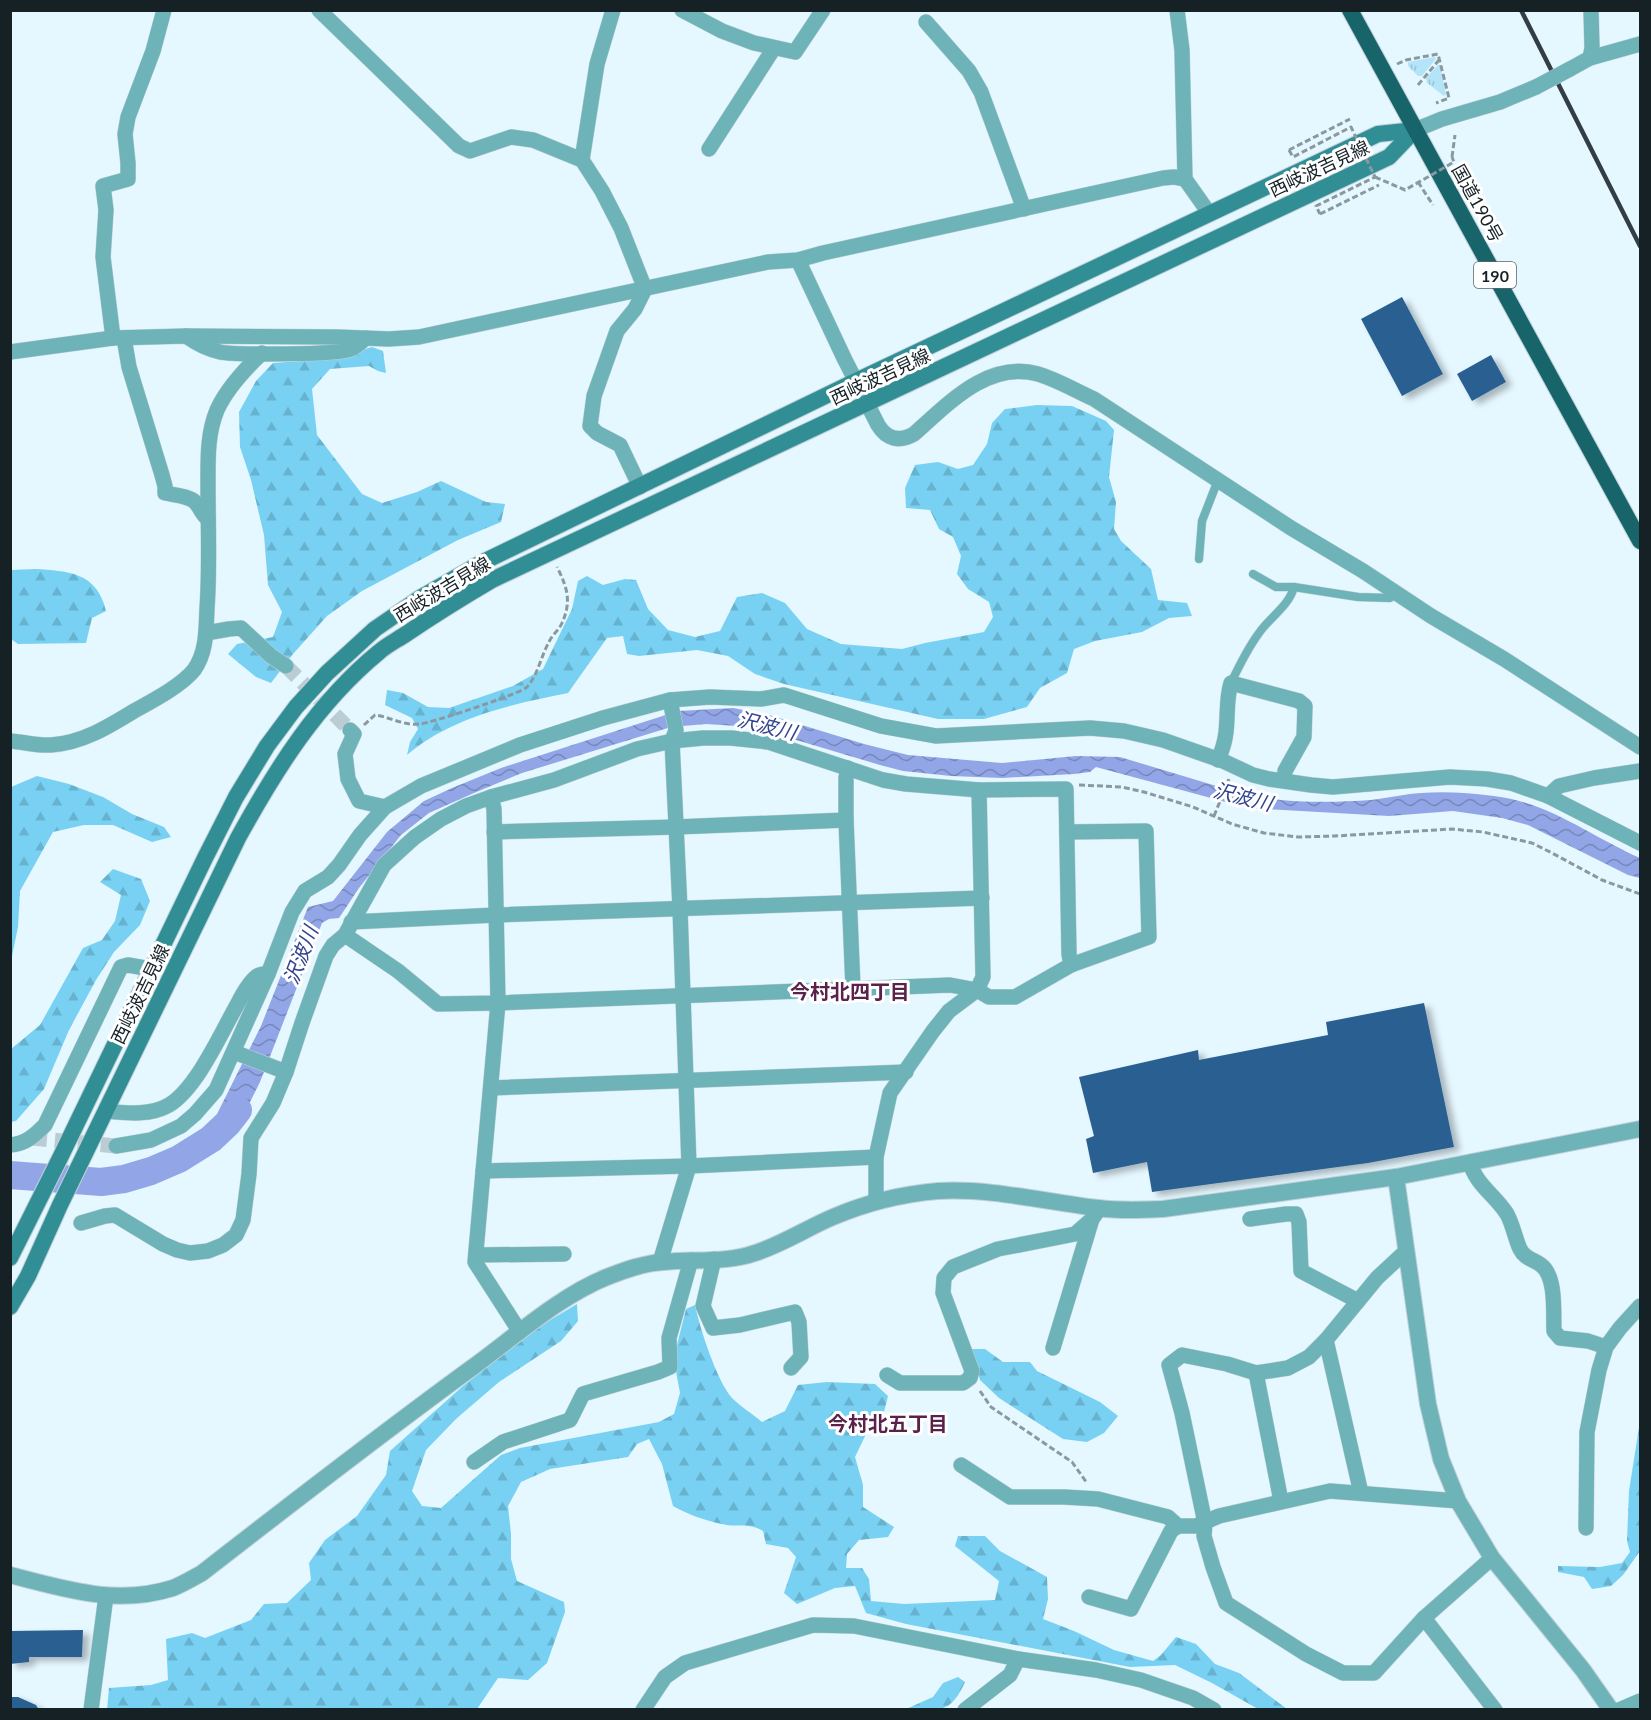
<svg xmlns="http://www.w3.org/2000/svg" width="1651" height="1720" font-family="Lato,'Noto Sans JP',sans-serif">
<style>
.grass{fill:url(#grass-tufts)}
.forest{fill:url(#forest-firs)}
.water{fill:url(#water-waves)}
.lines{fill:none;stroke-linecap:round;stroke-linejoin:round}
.river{stroke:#92a6e7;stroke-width:28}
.building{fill:#2a6191;filter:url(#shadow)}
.minor-tunnel{stroke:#bcccd4;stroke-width:15;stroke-dasharray:15 8;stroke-linecap:butt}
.service-casing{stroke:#c0d0d8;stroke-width:9}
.minor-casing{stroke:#c0d0d8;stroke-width:16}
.tertiary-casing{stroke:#c0d0d8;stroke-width:18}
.secondary-casing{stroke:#c0d0d8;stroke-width:18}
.trunk-casing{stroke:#c0d0d8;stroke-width:18}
.path{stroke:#8a99a0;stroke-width:3;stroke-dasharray:6 3;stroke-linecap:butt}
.service{stroke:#6db3b8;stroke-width:8}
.minor{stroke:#6db3b8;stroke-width:15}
.tertiary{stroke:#6db3b8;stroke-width:16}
.secondary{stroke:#328e95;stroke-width:16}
.trunk{stroke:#17656a;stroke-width:16}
.rail{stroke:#323e43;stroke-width:4.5}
.minor-bridge-casing{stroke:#c0d0d8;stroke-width:16;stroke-linecap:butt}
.path-bridge{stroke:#8a99a0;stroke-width:3;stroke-dasharray:6 3;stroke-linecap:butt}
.minor-bridge{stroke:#6db3b8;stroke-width:15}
.labels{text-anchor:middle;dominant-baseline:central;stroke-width:6;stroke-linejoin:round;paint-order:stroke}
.shield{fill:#fff;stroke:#5c6467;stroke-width:1.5}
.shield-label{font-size:16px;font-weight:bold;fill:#162126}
.street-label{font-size:18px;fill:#162126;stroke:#fff}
.water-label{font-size:20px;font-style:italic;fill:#32438f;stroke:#fff}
.neighbourhood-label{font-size:20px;font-weight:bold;fill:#5a214a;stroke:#fff}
</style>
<defs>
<pattern id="grass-tufts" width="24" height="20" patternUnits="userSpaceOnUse" patternTransform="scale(1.5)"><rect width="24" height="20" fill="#b4e4f8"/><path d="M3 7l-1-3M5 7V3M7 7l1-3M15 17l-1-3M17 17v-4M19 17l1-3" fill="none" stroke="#9ac3d4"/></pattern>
<pattern id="forest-firs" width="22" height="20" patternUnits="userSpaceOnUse" patternTransform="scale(1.5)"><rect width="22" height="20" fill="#78d1f2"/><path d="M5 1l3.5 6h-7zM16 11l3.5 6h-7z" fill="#67b3cf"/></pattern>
<pattern id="water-waves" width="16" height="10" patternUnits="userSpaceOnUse" patternTransform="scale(1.5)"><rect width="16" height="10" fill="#92a6e7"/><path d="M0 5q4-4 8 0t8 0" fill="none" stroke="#7687bb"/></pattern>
<filter id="shadow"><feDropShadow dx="6" dy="4" stdDeviation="3" flood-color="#0004"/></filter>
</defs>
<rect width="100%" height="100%" fill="#e5f7ff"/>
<g class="grass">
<polygon points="1435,57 1436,59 1422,76 1418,76 1408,66 1408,62"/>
<polygon points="1438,65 1440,65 1446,94 1444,96 1427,83 1426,78"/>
</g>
<g class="forest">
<polygon points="372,347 383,351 386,373 378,371 369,366 330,369 312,389 317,435 362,494 382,503 417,492 441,481 486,502 505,504 501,522 458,540 362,591 327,616 293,654 271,683 256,677 228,654 237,644 273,637 282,612 268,585 264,535 251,480 240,447 239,412 256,381 273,363 330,359"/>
<path d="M1037,405L1072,406L1106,421L1114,430L1109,477L1116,502L1114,529L1121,541L1151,569L1158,600L1187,603L1192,616L1169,618L1142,632L1095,641L1074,649L1067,673L1040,688L1027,707L984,719H938L784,684L755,674L728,656L697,650L639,656L627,654L623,636L607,638L568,693C513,704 451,717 407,755L410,742L418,729L412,718L385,705L387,690L403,693L428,707L449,708L513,686L543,669L572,609L578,581L587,576L603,585L625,579L636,580L648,609L668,630L695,637L720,631L737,597L762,593L785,603L807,629L841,644L902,649L925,643L984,632L993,617L989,602L968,589L957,574L961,556L953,537L939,529L930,510L906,508L905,488L915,465L938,462L958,469L973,465L987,444L992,423L1005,409Z"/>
<path d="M35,569C68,571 97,572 106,611L92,618L86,643L18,644L11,639V570Z"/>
<polygon points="37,776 69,784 103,797 132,814 164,827 171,837 152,842 113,825 84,825 53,832 20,891 18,927 11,961 11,787"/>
<polygon points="113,869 141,879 150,901 140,925 114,952 96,980 69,1030 44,1089 16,1121 11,1122 11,1049 40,1025 83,948 102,940 115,921 121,895 100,882"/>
<path d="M577,1304L578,1321L561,1341L499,1382L457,1418L426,1450L412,1491L422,1506L441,1508L501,1455L520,1448L659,1422L674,1414L680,1393L675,1366L676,1349L686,1309L695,1305C700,1329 717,1381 732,1398C741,1407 753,1414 762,1422L785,1411L798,1385L827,1382L875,1384L888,1396L884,1412L868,1430L855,1457L863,1485V1507L894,1527L888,1537L859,1540L847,1554L846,1568H862L869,1579L871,1601L904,1604L995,1600L999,1581L955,1546L958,1536H985L1000,1551L1047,1577L1048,1599L1043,1619L1074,1631L1114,1650L1153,1661L1161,1655L1176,1637L1196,1644L1215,1664L1239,1673L1287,1709H1258L1212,1683L1175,1665L1130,1667L906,1624L866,1613L855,1586L835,1588L797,1604L784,1593L796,1557L788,1548L766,1544L763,1531C747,1522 738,1528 722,1524C706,1521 687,1514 673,1506L662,1464L649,1439L637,1444L628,1457L550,1469L521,1482L508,1506L511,1534V1559L517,1581L564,1602L565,1612L547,1663L528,1680L498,1678L477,1709L107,1710L109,1688L151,1685L168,1680L166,1639L192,1633L205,1638L251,1620L264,1604L287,1603L311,1580L309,1563L325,1540L357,1516L386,1475L390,1451L463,1386L535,1329Z"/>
<polygon points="971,1349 985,1349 1003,1362 1030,1362 1037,1371 1100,1402 1118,1416 1104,1433 1087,1442 1063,1439 999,1398 980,1380"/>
<polygon points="1640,1421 1640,1551 1623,1575 1611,1586 1592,1589 1584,1577 1558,1572 1558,1566 1600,1567 1622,1563 1630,1552 1627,1541 1629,1491"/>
<path d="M958,1677L965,1682C950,1715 939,1710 906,1709L933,1697L943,1683Z"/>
</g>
<path class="water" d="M733,708L769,715L864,744L908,755L1002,763L1076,756L1120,757L1243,794C1284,803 1329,803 1371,800C1387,798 1404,794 1421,793C1445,791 1470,793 1494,796C1548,802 1592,837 1640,858V878L1628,875L1528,825L1502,818L1453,811L1389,816L1248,808L1096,767L1090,772L1074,774L1002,778L951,776L903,771L880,765L753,727L706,724L671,727L522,773L474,793L429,813L401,835L359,888L339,918L329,919L322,923L260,1082L245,1112L211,1139L217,1114L261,1026L308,907L333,901L387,832L424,801L452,788L501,768L678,711Z"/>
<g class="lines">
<polyline class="river" points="10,1175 101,1182 124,1179 151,1171 179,1159 211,1139 228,1123 238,1110"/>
</g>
<g class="building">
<polygon points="1402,297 1443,374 1402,396 1361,319"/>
<polygon points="1491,355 1506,382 1472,401 1457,374"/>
<polygon points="1424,1003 1454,1147 1368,1163 1152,1192 1147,1162 1093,1173 1086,1139 1094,1136 1079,1077 1198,1050 1199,1060 1328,1035 1326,1022"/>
<polygon points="83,1630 82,1657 29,1657 29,1662 10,1664 10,1631"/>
<polygon points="10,1697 18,1697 36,1705 39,1710 10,1710"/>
</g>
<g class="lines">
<g class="minor-tunnel">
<polyline points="286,666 350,730"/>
<polyline points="32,1138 116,1146"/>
</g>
<defs>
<g id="service">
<polyline points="1199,559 1202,521 1218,480"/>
<polyline points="1253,574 1276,587 1294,587 1358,597 1390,598 1396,594"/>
<path d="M1231,683C1239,666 1248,648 1259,633C1270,617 1289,606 1294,587"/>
</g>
<g id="minor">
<polyline points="319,10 459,146 470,151 511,137 533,140 582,160 602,191 621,228 645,289 635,309 617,331 594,396 590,426 597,433 620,445 640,487"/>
<polyline points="682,10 722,31 754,43 795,52 823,10"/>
<polyline points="1177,10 1182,50 1185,179 1209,213"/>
<polyline points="926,22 969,71 981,92 1024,209"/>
<polyline points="1590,58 1592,48 1591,10"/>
<polyline points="1570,69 1590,58 1640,44"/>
<polyline points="1415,130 1442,119 1500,102 1536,87"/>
<polyline points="709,149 774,48"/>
<polyline points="582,160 597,64 613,10"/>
<path d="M798,260L844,358L878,425C887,440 900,442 914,434C948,404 988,360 1038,374C1058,380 1076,391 1094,399L1291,528L1363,571L1431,616L1504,659L1640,747"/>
<path d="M186,336C197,344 207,349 220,352C234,355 340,355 351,349C357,347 362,341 366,338"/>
<polyline points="113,338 103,257 106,210 103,186 128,179 128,163 125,134 128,117 153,51 164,10"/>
<path d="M124,338L129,367L162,475L165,486V493C174,495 189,496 195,502C201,508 201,514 208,519"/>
<polyline points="10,352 113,338 186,336 337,337 389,339 419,337 768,262 798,260 823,253 1163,178 1174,177 1185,179"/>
<polyline points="206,633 229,629 241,628 271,656 286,666"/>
<polyline points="350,730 354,734 345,754 348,779 359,801 385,807"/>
<path d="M10,741C24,742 38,746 51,745C82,743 108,727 134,711C152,701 181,686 194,670C207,652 206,629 207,608C210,568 208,527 208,486C208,460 207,434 217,410C227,388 245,369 262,353"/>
<path d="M1218,760C1222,751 1225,742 1226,732C1228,715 1226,699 1231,683L1299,701L1305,706L1304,737L1285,771L1284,780"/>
<polyline points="848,768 846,778 846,820 853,988"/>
<polyline points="1548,796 1559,786 1594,778 1640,771"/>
<polyline points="491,797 494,809 498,1003 475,1262 520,1332"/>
<polyline points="494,832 676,827 846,820"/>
<polyline points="1067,832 1146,831 1149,937 1071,965"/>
<polyline points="351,922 496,915 982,898"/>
<polyline points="345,935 398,971 438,1004 498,1003 950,985 977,990 983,977 979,790"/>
<polyline points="234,1052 286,1072 302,1023 326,956 333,945 345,935 384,865 415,837 441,819 466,806 491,797 554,780 637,749 672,741 703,738 731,738 768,742 883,780 906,784 979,790 1066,789 1069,954 1071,965 1015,997 989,997 977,990 949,1011 933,1031 890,1093 876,1157 876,1202"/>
<polyline points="491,1088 906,1072"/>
<path d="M106,1111C127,1113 150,1116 169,1105C197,1088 221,1033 237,1005C241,997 251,979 259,975C262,974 265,974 268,974"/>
<path d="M10,1145C26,1144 35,1135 45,1125L121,967L128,965L151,969"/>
<polyline points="116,1146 151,1140 181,1126 195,1114 216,1090 268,974 292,912 305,891 328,877 339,865 360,835 385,807 421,786 520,745 603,718 670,700"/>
<path d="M1470,1162C1475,1184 1496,1196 1507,1214C1513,1225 1515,1238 1520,1249C1525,1259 1533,1259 1541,1265C1557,1277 1553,1314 1554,1331L1560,1338L1588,1341L1606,1347"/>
<polyline points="483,1171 689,1166 876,1157"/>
<polyline points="1250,1219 1286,1214 1296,1214 1299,1222 1301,1271 1358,1301"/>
<polyline points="81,1223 105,1216 115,1215 163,1244 177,1250 190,1253 208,1251 223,1245 236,1235 243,1220 249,1174 251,1138 273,1103 286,1072"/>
<polyline points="1406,1251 1377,1278 1326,1340 1309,1357 1288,1368 1256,1373 1227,1364 1182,1355 1169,1365 1182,1413 1205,1523 1204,1536 1213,1567 1226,1603 1306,1654 1343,1673 1374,1673 1424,1618 1492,1558"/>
<polyline points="476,1255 564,1254"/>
<polyline points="714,1259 703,1306 713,1328 740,1325 795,1312 799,1322 801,1357 791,1368"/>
<polyline points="660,1262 689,1166 680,909 672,741 676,730 670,700 710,697 761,699 784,695 881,726 936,736 1090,728 1124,731 1163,740 1223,761 1253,775 1269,779 1311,785 1333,787 1450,777 1487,779 1511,783 1548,796 1640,843"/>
<polyline points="1326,1340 1361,1493"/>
<polyline points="1053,1348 1092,1219"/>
<polyline points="1256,1373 1281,1501"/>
<polyline points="887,1375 900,1383 963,1383 970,1378 972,1371 943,1293 944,1278 953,1267 998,1249 1075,1234 1092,1219 1100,1208"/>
<polyline points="474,1462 503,1442 570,1420 583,1394 658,1372 670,1367 669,1338 691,1260"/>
<polyline points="961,1465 1010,1497 1064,1497 1098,1499 1168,1517 1178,1526 1196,1526 1219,1516 1330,1491 1458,1501"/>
<polyline points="1586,1528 1587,1432 1599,1370 1606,1347 1620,1328 1640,1306"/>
<polyline points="1089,1597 1131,1609 1171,1531 1178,1526"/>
<polyline points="1424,1618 1495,1710"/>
<polyline points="91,1710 106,1596"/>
<polyline points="643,1710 665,1677 685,1663 813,1625 854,1626 1018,1659 1096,1670 1141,1680 1193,1698 1214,1710"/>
<polyline points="965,1710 1010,1675 1018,1659"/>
<polyline points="1619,1710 1640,1701"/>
</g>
<g id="tertiary">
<polyline points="1396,1177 1428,1404 1441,1459 1458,1501 1492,1558 1583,1670 1611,1710"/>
<path d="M10,1575C66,1589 116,1606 173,1588C183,1584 193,1578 202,1573C292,1503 381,1434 473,1367C513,1338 561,1295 607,1277C625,1270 644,1263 664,1262C693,1259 727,1263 755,1253C783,1244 807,1228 833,1217C866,1203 902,1194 938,1191C992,1188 1045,1202 1098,1208C1120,1211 1141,1210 1163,1209L1396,1177L1640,1129"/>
</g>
<g id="secondary">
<polyline points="10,1258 60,1158 205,858 236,797 267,746 296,707 327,673 375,629 420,598 481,563 856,381 1378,134 1415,130"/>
<path d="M10,1307L28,1276L60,1205L238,838C276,769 317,703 379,652C387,645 397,640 406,634C434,615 463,597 492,580L1389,157L1415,130"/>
</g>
<polyline id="trunk" points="1350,10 1640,541"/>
</defs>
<use href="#service" class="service-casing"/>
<use href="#minor" class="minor-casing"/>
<use href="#tertiary" class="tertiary-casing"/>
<use href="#secondary" class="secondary-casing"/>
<use href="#trunk" class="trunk-casing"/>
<g class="path">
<polyline points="1397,64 1406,60 1438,54 1449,98 1436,103"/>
<polyline points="1418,85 1439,60"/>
<polyline points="1289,150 1350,119"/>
<polyline points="1452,157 1455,135"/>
<polyline points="1418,182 1433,205"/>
<polyline points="1320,214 1379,185"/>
<path d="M364,725L375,715C390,717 404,726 420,724C432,723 522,693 527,687C538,675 541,656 549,642C552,635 559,630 562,623C572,601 567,587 557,567"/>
<polyline points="1079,785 1122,787 1144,792 1193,807 1232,824 1264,833 1298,837 1335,836 1452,829 1483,832 1532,843 1552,853 1602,880 1640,894"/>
<polyline points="1214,816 1229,779"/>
<polyline points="980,1391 991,1407 1072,1462 1087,1483"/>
</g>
<use href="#service" class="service"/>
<use href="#minor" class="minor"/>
<use href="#tertiary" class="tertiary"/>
<use href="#secondary" class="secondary"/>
<use href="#trunk" class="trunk"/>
<polyline class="rail" points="1521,10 1640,246"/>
<defs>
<polyline id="minor-bridge" points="1536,87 1570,69"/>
</defs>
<use href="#minor-bridge" class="minor-bridge-casing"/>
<g class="path-bridge">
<polyline points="1289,150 1293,157 1351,127 1375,177 1316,206 1320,214"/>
<polyline points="1375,177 1405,190 1454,162 1452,157"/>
</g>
<use href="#minor-bridge" class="minor-bridge"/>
</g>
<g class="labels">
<rect class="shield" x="1474" y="262" width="42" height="26" rx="4.5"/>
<g class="shield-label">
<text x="1495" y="275">190</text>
</g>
<g class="street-label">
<text transform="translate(1319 168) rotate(-25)">西岐波吉見線</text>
<text transform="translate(1478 203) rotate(61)">国道190号</text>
<text transform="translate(880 376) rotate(-25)">西岐波吉見線</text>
<text transform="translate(442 589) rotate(-31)">西岐波吉見線</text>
<text transform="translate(140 994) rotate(-64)">西岐波吉見線</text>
</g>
<g class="water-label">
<text transform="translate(767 725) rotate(14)">沢波川</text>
<text transform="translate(1243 796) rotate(14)">沢波川</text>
<text transform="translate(300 955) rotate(-69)">沢波川</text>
</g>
<g class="neighbourhood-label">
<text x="850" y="991">今村北四丁目</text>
<text x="888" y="1423">今村北五丁目</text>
</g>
</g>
<rect width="1651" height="1720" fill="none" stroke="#162126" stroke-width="24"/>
</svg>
